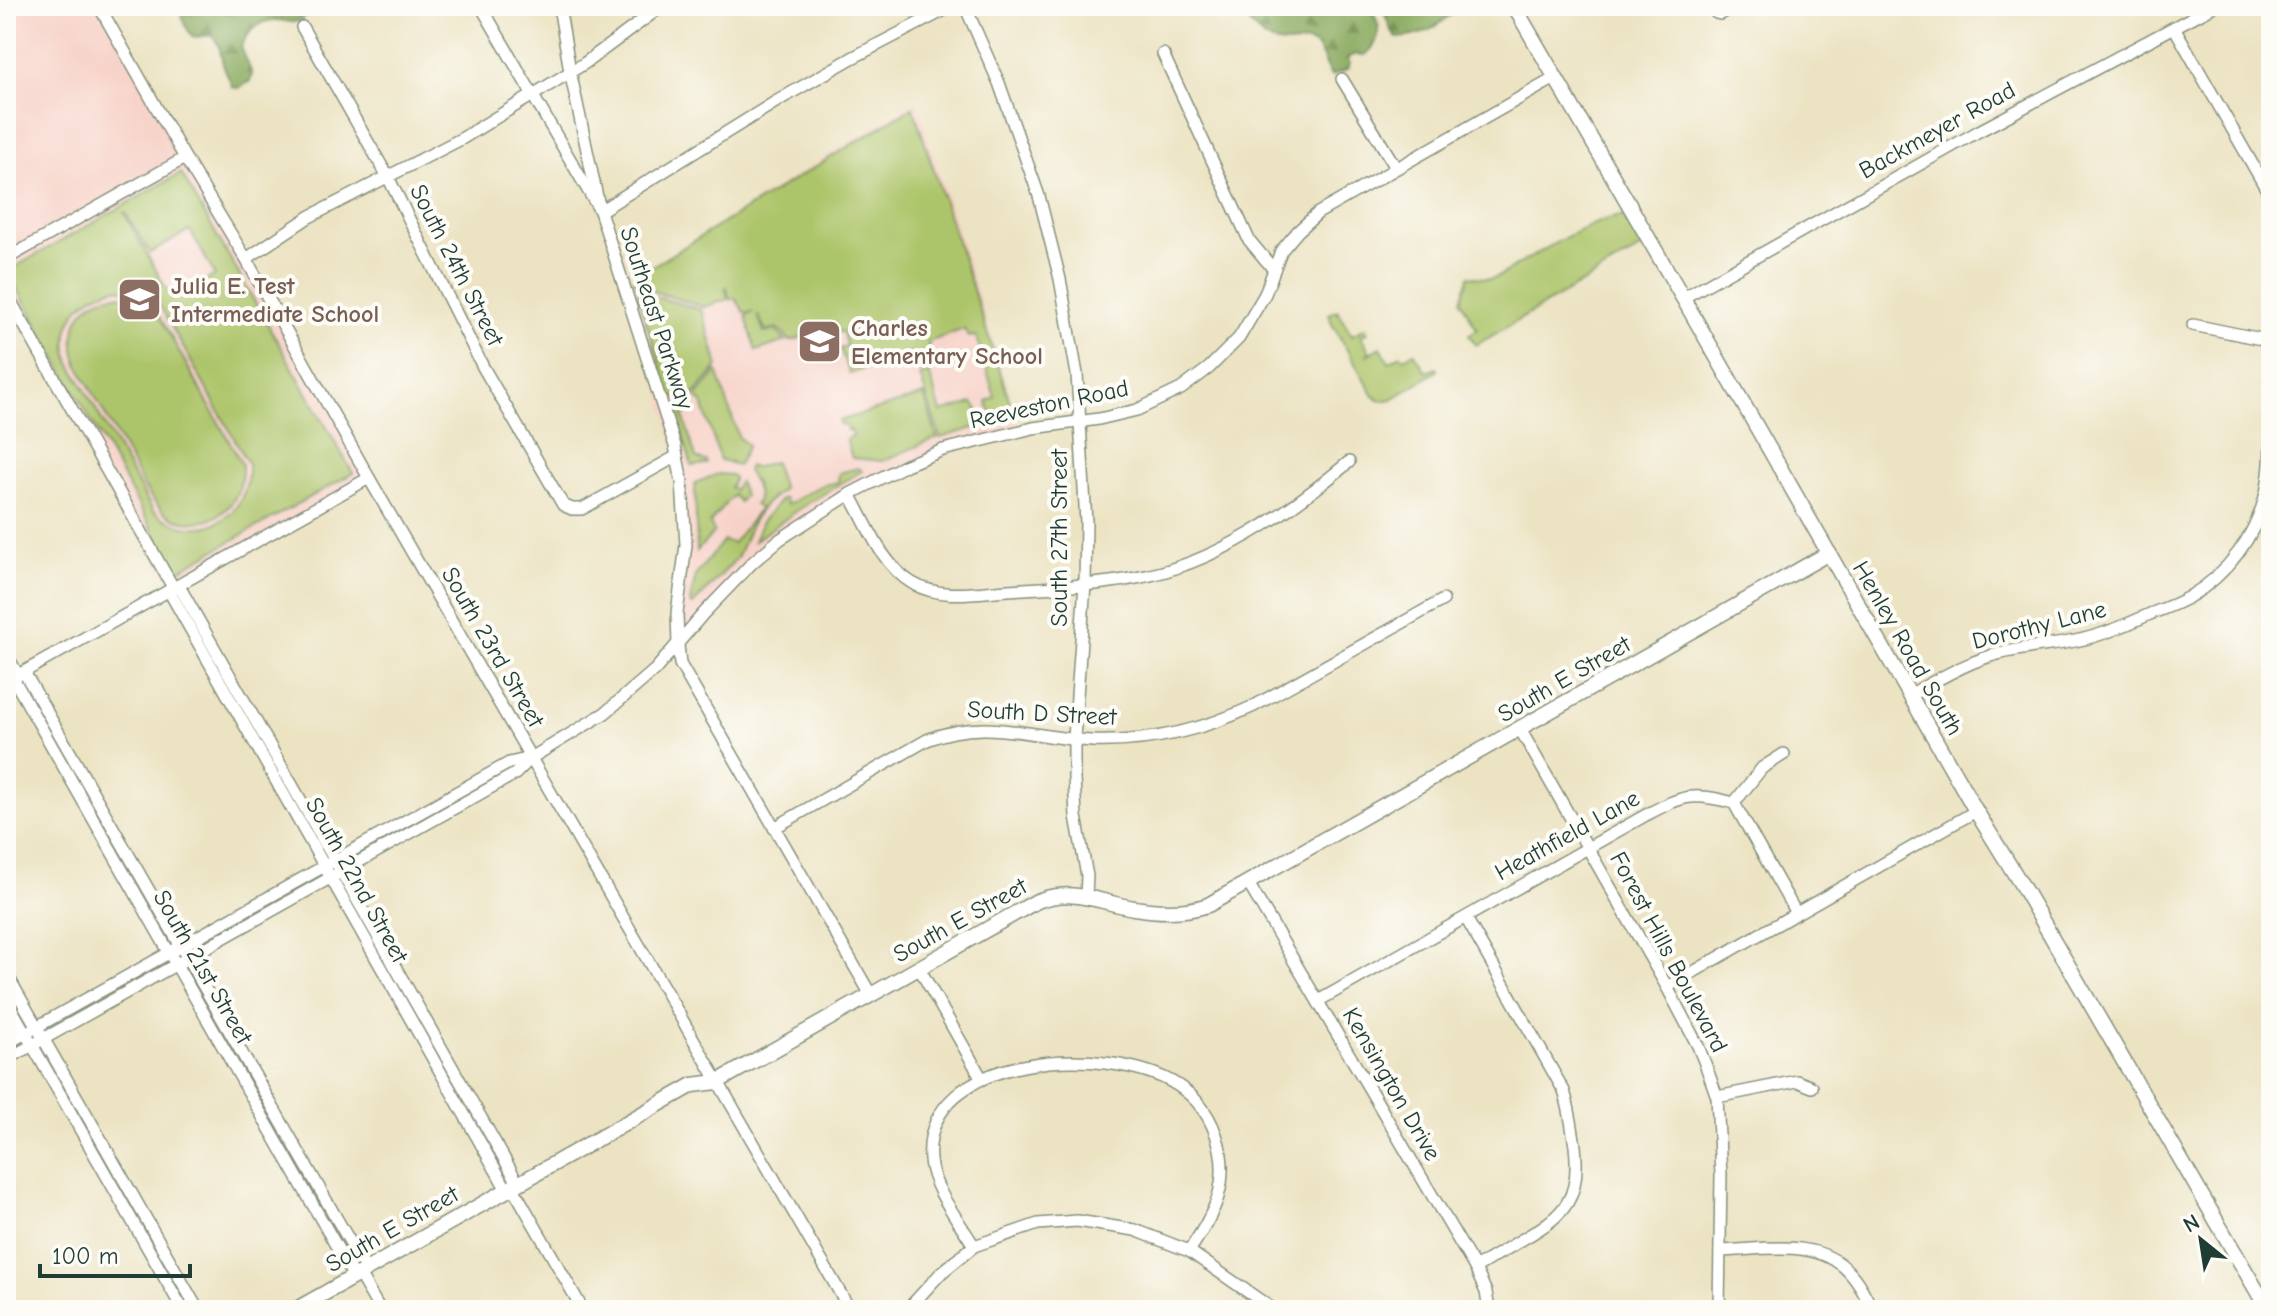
<svg xmlns="http://www.w3.org/2000/svg" width="2277" height="1316" font-family="'Comic Neue',sans-serif">
<style>
.built{fill:#f7d1c7}
.green{fill:#adc56a;stroke:#66814f;stroke-width:2;fill-rule:evenodd}
.forest{fill:url(#forest-firs);stroke:#547449;stroke-width:2}
.lines{fill:none;stroke-linecap:round;stroke-linejoin:round}
.minor-casing{stroke:#86907b;stroke-width:14}
.tertiary-casing{stroke:#86907b;stroke-width:17}
.minor{stroke:#fff;stroke-width:11}
.tertiary{stroke:#fff;stroke-width:14}
.labels{text-anchor:middle;dominant-baseline:central;stroke-width:8;stroke-linejoin:round;paint-order:stroke}
.street-label{font-size:24px;fill:#1f3d34;stroke:#fdfcf7}
.education-label{font-size:24px;font-weight:bold;fill:#785e54;stroke:#fdfcf7;text-anchor:start}
</style>
<defs>
<pattern id="forest-firs" width="22" height="20" patternUnits="userSpaceOnUse" patternTransform="scale(2)"><rect width="22" height="20" fill="#8aaa5e"/><path d="M5 1l3.5 6h-7zM16 11l3.5 6h-7z" fill="#708c4e"/></pattern>
</defs>
<rect width="100%" height="100%" fill="#fdfcf7"/>
<filter id="ink" filterUnits="userSpaceOnUse"><feTurbulence type="fractalNoise" baseFrequency=".0125" numOctaves="2"/><feDisplacementMap in="SourceGraphic" scale="16" xChannelSelector="R" yChannelSelector="G"/><feConvolveMatrix kernelMatrix="1 2 1 2 8 2 1 2 1" color-interpolation-filters="sRGB"/></filter>
<filter id="wash" filterUnits="userSpaceOnUse"><feTurbulence type="fractalNoise" baseFrequency=".006" numOctaves="4" result="noise"/><feDisplacementMap in="SourceGraphic" scale="32" xChannelSelector="R" yChannelSelector="G"/><feGaussianBlur stdDeviation="1.8" result="paint"/><feColorMatrix in="noise" values="0 0 0 0 0 0 0 0 0 0 0 0 0 0 0 0 0 1.4 0 .05"/><feComposite in="paint" operator="in"/></filter>
<g filter="url(#wash)">
<rect width="100%" height="100%" fill="#ece3c2"/>
<g class="built">
<polygon points="6,6 99,6 369,478 174,589 6,293"/>
<polygon points="917,100 1020,430 906,465 779,540 678,645 686,545 682,482 633,278"/>
</g>
<g class="green">
<polygon points="913,107 1015,417 997,422 993,419 987,401 995,397 976,336 968,337 964,329 928,342 930,349 922,353 927,369 919,371 912,352 850,374 840,349 847,346 842,331 834,334 835,340 813,345 807,336 790,341 778,328 766,331 758,315 764,333 776,330 786,341 756,351 746,316 753,312 745,313 735,298 730,300 727,287 725,288 728,299 704,307 636,286 633,278"/>
<path d="M181,173L353,473L176,572L13,281L10,272L15,267ZM124,213H126L150,253L190,230L215,275L172,299ZM115,288C133,290 147,292 160,306L248,463C251,520 198,547 153,511L70,363C58,325 78,297 115,288Z"/>
<path d="M1623,216L1628,219L1645,246L1476,345L1469,335L1477,329L1461,301L1469,276L1490,279L1497,277C1530,259 1587,220 1623,216Z"/>
<polygon points="639,292 702,310 718,366 694,395 681,395 671,399 637,294"/>
<path d="M115,295C135,295 148,302 160,317L242,464C243,486 236,504 217,516C200,526 173,523 160,508C146,494 137,473 128,456C112,427 96,398 80,369C66,337 75,300 115,295Z"/>
<polygon points="1337,310 1352,335 1365,328 1368,332 1361,336 1370,352 1366,355 1381,347 1389,362 1401,355 1404,358 1414,352 1426,372 1437,368 1437,371 1392,399 1380,401 1374,396 1332,324 1329,314"/>
<polygon points="717,371 739,438 748,445 738,465 720,460 702,403 696,397"/>
<path d="M929,373L941,412L972,403C978,406 983,419 981,426L940,438L920,376Z"/>
<polygon points="924,395 937,438 882,461 852,458 846,439 853,436 850,430 847,430 845,425 840,425 839,421"/>
<polygon points="683,402 687,413 683,415 696,458 706,461 707,464 692,466 691,463 674,406"/>
<path d="M774,462L783,489L764,505L753,520L737,558L693,605H691L690,602L696,575L723,541L733,543L760,508L754,505L758,500C758,488 754,481 747,471L749,466L753,468Z"/>
<polygon points="858,468 862,471 808,503 754,541 762,521 781,499 785,499 786,504 788,504 820,486 838,482 839,473"/>
<polygon points="718,474 730,475 734,478 730,488 734,490 739,482 744,495 739,502 733,495 710,523 714,532 697,551 695,483"/>
</g>
<g class="forest">
<path d="M182,6H309V13C290,29 292,19 273,20C259,21 245,35 241,47L252,74L250,81L239,88L232,87C230,78 224,69 222,60C218,46 223,50 212,35L194,37C184,27 182,20 182,6Z"/>
<path d="M1241,6H1371C1373,13 1377,19 1378,25C1381,37 1373,49 1365,55L1356,54L1347,58L1350,64L1346,70L1331,76C1326,68 1322,52 1317,47C1309,39 1297,44 1287,44C1264,45 1248,25 1241,6Z"/>
<path d="M1382,6H1464C1450,13 1447,19 1436,26C1426,34 1410,37 1397,38L1391,30Z"/>
</g>
</g>
<g filter="url(#ink)">
<g class="lines">
<defs>
<g id="minor">
<polyline points="99,6 185,158 246,259 369,478 850,1310"/>
<polyline points="481,6 600,211 777,101 852,58 952,6"/>
<polyline points="559,6 570,71 600,211 675,446 682,482 686,545 677,613 678,645 680,664 871,995"/>
<polyline points="965,6 999,83 1039,196 1060,279 1077,374 1086,522 1085,584 1074,738 1074,778 1076,816 1087,876 1086,896"/>
<polyline points="1713,6 1716,13 1720,14 1733,6"/>
<polyline points="302,27 388,177 483,367 563,505 572,509 582,509 677,456"/>
<polyline points="2174,27 2271,197"/>
<polyline points="1163,54 1249,240 1274,270"/>
<polyline points="1342,79 1396,168"/>
<polyline points="6,259 185,158"/>
<polyline points="246,259 309,217 463,138 492,120 585,63 662,6"/>
<polyline points="6,293 174,589"/>
<polyline points="1683,298 1979,131 2214,6"/>
<polyline points="2193,325 2271,341"/>
<path d="M850,494C867,524 881,564 912,583C941,600 977,592 1008,590C1051,587 1094,586 1136,578C1216,564 1289,512 1349,462"/>
<polyline points="179,586 518,1183"/>
<polyline points="169,591 507,1190"/>
<polyline points="6,654 18,675"/>
<polyline points="24,672 366,1270"/>
<polyline points="13,678 354,1277"/>
<polyline points="6,682 369,478"/>
<path d="M1909,695C1938,680 1966,662 1998,654C2023,647 2050,646 2075,641C2101,636 2126,625 2150,614C2163,609 2177,604 2189,597C2227,575 2256,536 2266,493C2276,448 2267,394 2271,347"/>
<polyline points="1520,729 1667,987 1698,1046 1706,1066 1717,1097 1721,1175 1719,1310"/>
<polyline points="1734,803 1762,768 1784,754"/>
<path d="M774,828L927,740C983,716 1034,738 1092,741C1148,743 1203,730 1254,706L1443,600"/>
<polyline points="1248,883 1475,1268 1486,1292 1489,1310"/>
<path d="M1466,918L1564,1091C1570,1109 1572,1127 1575,1146C1581,1198 1566,1214 1523,1239C1507,1249 1491,1258 1475,1268"/>
<polyline points="919,968 982,1079"/>
<polyline points="6,973 198,1310"/>
<polyline points="1667,987 1976,811"/>
<polyline points="6,999 183,1310"/>
<path d="M1318,1001L1646,815C1684,795 1691,792 1734,803L1796,913"/>
<polyline points="6,1044 509,763 531,758"/>
<polyline points="6,1060 515,774 531,758 605,713 655,670 703,614 753,562 779,540 850,494 906,465 943,450 1033,428 1099,419 1137,410 1181,389 1209,368 1239,338 1265,294 1281,251 1298,231 1318,213 1555,78"/>
<polyline points="1717,1097 1797,1081 1812,1087"/>
<polyline points="512,1186 583,1310"/>
<path d="M974,1246C960,1222 932,1188 930,1160C921,1050 1111,1043 1177,1085C1214,1108 1230,1156 1218,1197C1212,1216 1200,1235 1189,1251"/>
<path d="M1720,1251C1763,1250 1819,1237 1850,1273C1860,1283 1866,1298 1873,1310"/>
<polyline points="359,1274 380,1310"/>
<polyline points="6,1304 9,1310"/>
<polyline points="907,1310 941,1273 974,1246 1038,1224 1077,1221 1135,1230 1189,1251 1274,1310"/>
</g>
<g id="tertiary">
<polyline points="1514,6 1683,298 1976,811 2021,884 2268,1310"/>
<path d="M295,1310L693,1085L717,1082L1037,901C1074,887 1098,902 1134,908C1159,912 1185,913 1208,905L1829,553"/>
</g>
</defs>
<use href="#minor" class="minor-casing"/>
<use href="#tertiary" class="tertiary-casing"/>
<use href="#minor" class="minor"/>
<use href="#tertiary" class="tertiary"/>
</g>
</g>
<defs>
<symbol id="school-square" viewBox="-11 -11 22 22"><rect x="-9" y="-9" width="18" height="18" rx="4" fill="#8d6e63" stroke="#fdfcf7"/><path d="M0-5L7-2L0 1L-7-2ZM-4 1L0 2.5L4 1V4Q0 6-4 4Z" fill="#fff"/></symbol>
</defs>
<g fill-rule="evenodd">
<use href="#school-square" x="114" y="274" width="51" height="51"/>
<use href="#school-square" x="794" y="316" width="51" height="51"/>
</g>
<g class="labels">
<g class="street-label">
<text transform="translate(1937 130) rotate(-29)">Backmeyer Road</text>
<text transform="translate(457 265) rotate(63)">South 24th Street</text>
<text transform="translate(657 318) rotate(72)">Southeast Parkway</text>
<text transform="translate(1049 404) rotate(-12)">Reeveston Road</text>
<text transform="translate(1059 538) rotate(-90)">South 27th Street</text>
<text transform="translate(2039 625) rotate(-14)">Dorothy Lane</text>
<text transform="translate(493 647) rotate(60)">South 23rd Street</text>
<text transform="translate(1908 648) rotate(60)">Henley Road South</text>
<text transform="translate(1564 679) rotate(-30)">South E Street</text>
<text transform="translate(1042 713) rotate(3)">South D Street</text>
<text transform="translate(1567 835) rotate(-29)">Heathfield Lane</text>
<text transform="translate(357 880) rotate(61)">South 22nd Street</text>
<text transform="translate(960 920) rotate(-29)">South E Street</text>
<text transform="translate(1669 952) rotate(62)">Forest Hills Boulevard</text>
<text transform="translate(203 967) rotate(60)">South 21st Street</text>
<text transform="translate(1392 1084) rotate(60)">Kensington Drive</text>
<text transform="translate(392 1229) rotate(-30)">South E Street</text>
</g>
<g class="education-label">
<text x="171" y="286">Julia E. Test<tspan x="171" dy="28">Intermediate School</tspan></text>
<text x="851" y="328">Charles<tspan x="851" dy="28">Elementary School</tspan></text>
</g>
</g>
<rect width="2277" height="1316" fill="none" stroke="#fdfcf7" stroke-width="32"/>
<g transform="translate(2201 1240) rotate(330)" stroke="#fdfcf7" stroke-width="6" paint-order="stroke">
<path d="M0-6L14 30L0 20L-14 30Z" fill="#1f3d34"/>
<text y="-12" font-size="22" font-weight="bold" text-anchor="middle" fill="#1f3d34">N</text>
</g>
<path d="M40 1264v12h150v-12" fill="none" stroke="#1f3d34" stroke-width="4"/>
<text x="52" y="1264" font-size="24" fill="#1f3d34" stroke="#fdfcf7" stroke-width="6" paint-order="stroke">100 m</text>
</svg>
